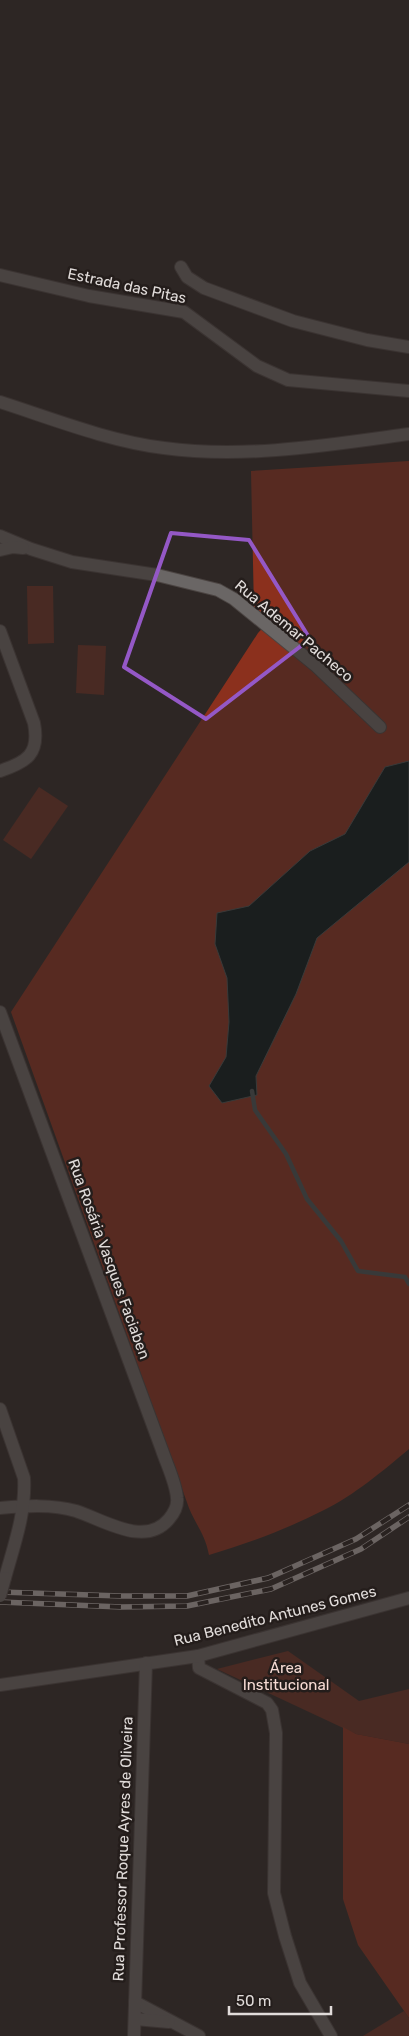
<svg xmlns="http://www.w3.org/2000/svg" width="409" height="2036" font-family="Rubik,sans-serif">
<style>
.green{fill:#6b2f22}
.forest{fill:#8b301d}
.water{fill:#041618;stroke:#465152}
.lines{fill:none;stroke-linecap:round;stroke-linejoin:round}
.stream{stroke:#465152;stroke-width:4.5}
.minor-casing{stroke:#4b4442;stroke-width:14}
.tertiary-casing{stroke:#4b4442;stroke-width:14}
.minor{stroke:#6a6665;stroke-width:12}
.tertiary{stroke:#6a6665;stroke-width:12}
.rail-casing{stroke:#b6b0ae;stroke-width:5.5}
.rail{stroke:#241d1b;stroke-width:4;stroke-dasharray:11;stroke-linecap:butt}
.minor-bridge-casing{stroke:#4b4442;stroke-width:14;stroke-linecap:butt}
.minor-bridge{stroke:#6a6665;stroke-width:12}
.marked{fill:none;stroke:#9458c6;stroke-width:4;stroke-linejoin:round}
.labels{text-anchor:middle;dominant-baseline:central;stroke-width:5;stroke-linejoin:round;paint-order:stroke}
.street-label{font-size:15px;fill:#e1dcda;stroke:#241d1b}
.park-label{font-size:15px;fill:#f6dbd4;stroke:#241d1b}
</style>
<rect width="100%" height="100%" fill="#2e2725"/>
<g class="green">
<polygon points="53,586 54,643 28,644 27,586"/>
<polygon points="78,645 106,646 104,695 76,693"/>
<polygon points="39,787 68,806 31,859 3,840"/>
<polygon points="288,1651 359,1701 409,1689 409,1744 356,1734 217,1669"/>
<polygon points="404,2011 409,2018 409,2036 363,2036"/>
</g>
<g class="forest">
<path d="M409,461V1449C384,1470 353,1496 324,1510C287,1529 249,1543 209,1555C205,1534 197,1527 189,1508L11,1012L258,633L269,621L254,609L251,471Z"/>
<polygon points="343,1727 356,1734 409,1744 409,2018 358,1945 343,1899"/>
</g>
<polygon class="water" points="409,761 409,862 317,938 296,994 256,1076 257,1095 222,1103 209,1086 226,1057 229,1022 227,978 215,944 217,913 249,906 310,851 345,834 385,767"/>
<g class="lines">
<polyline class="stream" points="252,1091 255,1110 286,1154 307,1199 341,1241 358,1271 405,1277 409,1284"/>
<defs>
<g id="minor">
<polyline points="181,267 187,277 204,288 293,321 367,340 409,347"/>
<polyline points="0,275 89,296 184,312 257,366 288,380 409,391"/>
<polyline points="0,536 31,549 72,562 157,575 218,590 234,599 315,665 380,727"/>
<polyline points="0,550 13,547 23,548"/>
<path d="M0,631L34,723C40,754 27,762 0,771"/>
<path d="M0,1012L162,1450C167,1465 176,1483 177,1498C178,1506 174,1513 169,1519C145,1548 104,1520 76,1511C52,1504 25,1506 0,1508"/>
<path d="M0,1409L24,1478C26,1513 14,1545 5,1578"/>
<polyline points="198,1656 199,1668 267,1703 272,1710 276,1733 274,1893 285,1936 300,1983 331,2036"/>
<polyline points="0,1685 198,1656 409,1598"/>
<polyline points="135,2002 199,2036"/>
<polyline points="135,2019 169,2022"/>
<polyline points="134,2036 146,1663"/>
</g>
<path id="tertiary" d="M0,402C53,419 108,441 164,448C245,459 329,445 409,434"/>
</defs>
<use href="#minor" class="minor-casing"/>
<use href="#tertiary" class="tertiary-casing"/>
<use href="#minor" class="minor"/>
<use href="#tertiary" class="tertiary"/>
<defs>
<g id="rail">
<polyline points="0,1592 121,1596 187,1596 268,1578 356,1539 409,1505"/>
<polyline points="0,1602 121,1607 187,1606 271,1589 361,1549 409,1517"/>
</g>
</defs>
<use href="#rail" class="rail-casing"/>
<use href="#rail" class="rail"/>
<defs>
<polyline id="minor-bridge" points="0,1596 5,1578"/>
</defs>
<use href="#minor-bridge" class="minor-bridge-casing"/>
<use href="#minor-bridge" class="minor-bridge"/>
</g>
<path d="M0 0H409V2036H0ZM171,533L249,540L310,639L206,719L124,667Z" fill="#2e2725" fill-opacity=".55" fill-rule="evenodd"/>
<path class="marked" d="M171,533L249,540L310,639L206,719L124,667Z"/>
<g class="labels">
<g class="street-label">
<text transform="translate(127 286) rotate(12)">Estrada das Pitas</text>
<text transform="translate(294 631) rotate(40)">Rua Ademar Pacheco</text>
<text transform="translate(109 1259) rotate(70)">Rua Rosária Vasques Faciaben</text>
<text transform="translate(275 1616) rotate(-14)">Rua Benedito Antunes Gomes</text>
<text transform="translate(123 1849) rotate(-88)">Rua Professor Roque Ayres de Oliveira</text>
</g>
<g class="park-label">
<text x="286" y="1668">Área<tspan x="286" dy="17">Institucional</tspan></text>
</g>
</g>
<path d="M229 2006v8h102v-8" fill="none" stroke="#e1dcda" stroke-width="2.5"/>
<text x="236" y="2006" font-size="15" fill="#e1dcda" stroke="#241d1b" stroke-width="4" paint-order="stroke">50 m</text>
</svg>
